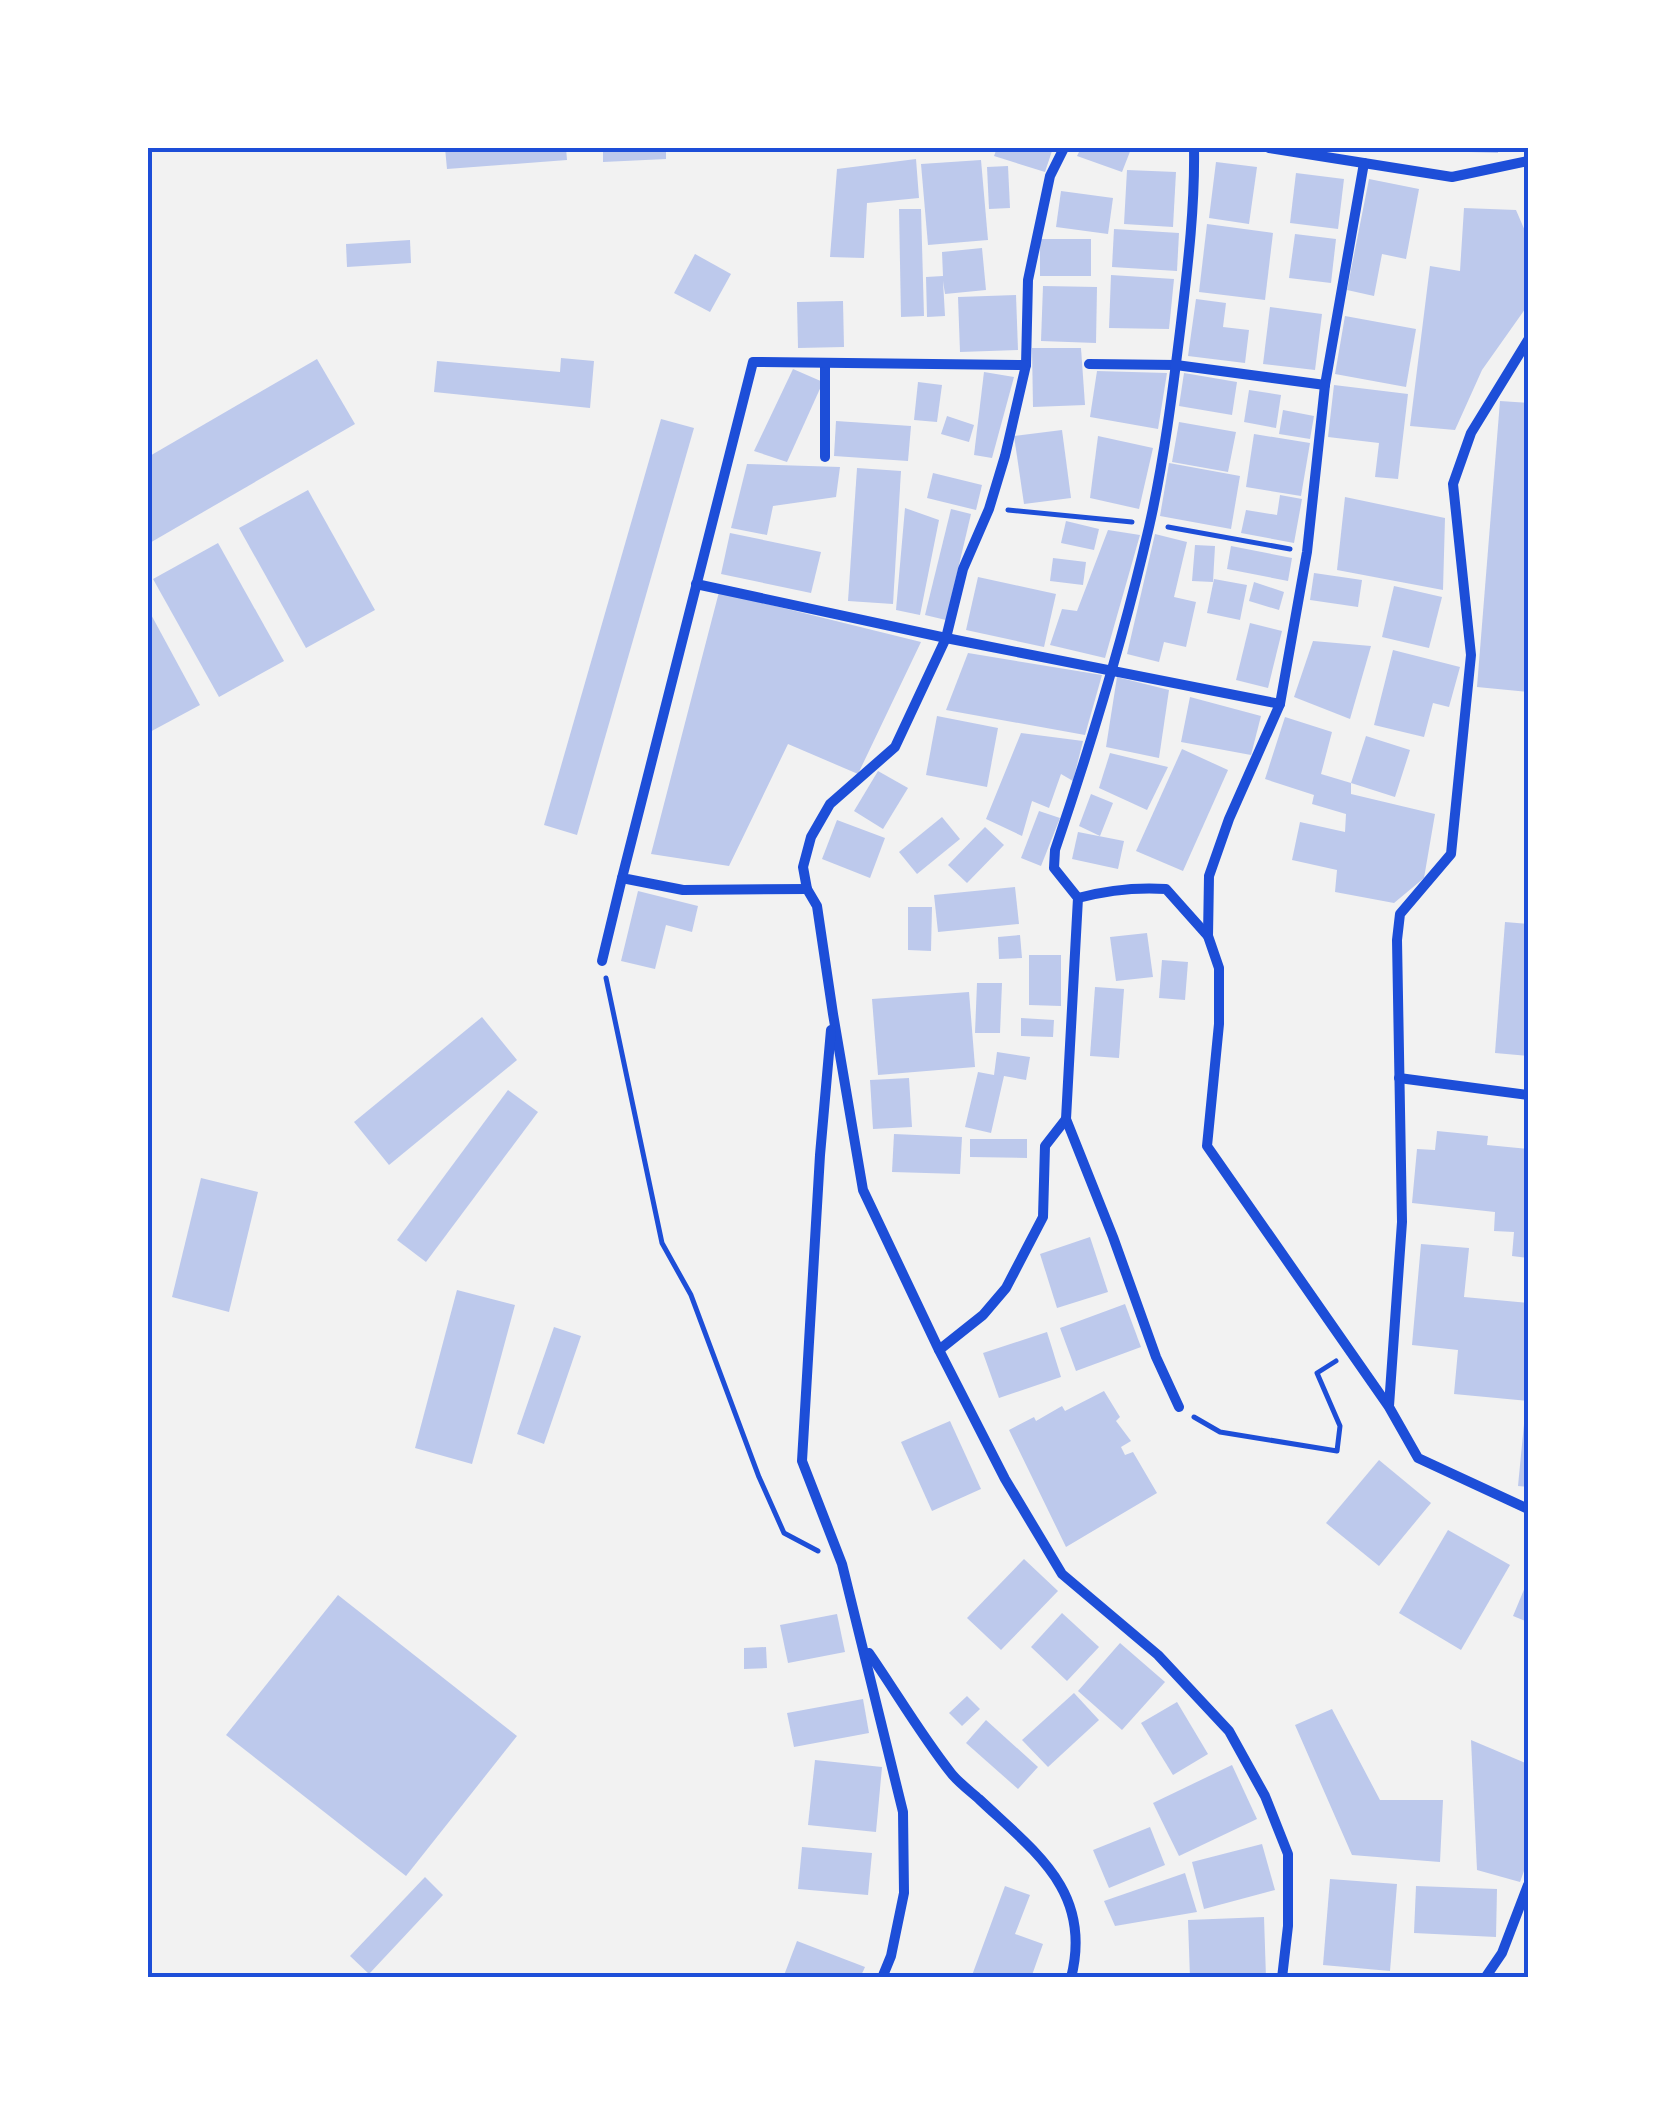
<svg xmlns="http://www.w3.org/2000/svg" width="1676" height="2125" font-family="'Open Sans',sans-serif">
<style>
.building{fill:#bdc9ec}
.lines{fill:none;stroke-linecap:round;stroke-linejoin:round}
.path{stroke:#1d4ed8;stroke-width:5}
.minor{stroke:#1d4ed8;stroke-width:10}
.neatline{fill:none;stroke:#1d4ed8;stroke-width:4}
</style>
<rect width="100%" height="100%" fill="#f2f2f2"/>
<g class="building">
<polygon points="445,148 566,148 567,160 447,169"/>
<polygon points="603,148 666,148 666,159 603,162"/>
<polygon points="997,148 1053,148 1045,172 994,156"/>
<polygon points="1081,148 1142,148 1141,152 1131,149 1122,172 1077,156"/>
<polygon points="1440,148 1498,148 1498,153 1440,151"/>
<polygon points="916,159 919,198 867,203 864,258 830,257 837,169"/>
<polygon points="981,160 988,240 928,245 921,164"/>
<polygon points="1216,162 1257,167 1249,224 1209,218"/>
<polygon points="1008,166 1010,208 989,209 987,167"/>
<polygon points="1127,170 1176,172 1173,227 1124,224"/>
<polygon points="1296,173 1344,179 1338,229 1290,223"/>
<polygon points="1369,179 1419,189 1406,259 1382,254 1374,296 1347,290"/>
<polygon points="1061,191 1113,198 1108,234 1056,227"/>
<polygon points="1464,208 1516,210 1528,238 1528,305 1482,370 1455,430 1410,426 1430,266 1460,271"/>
<polygon points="899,209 921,209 924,316 901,317"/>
<polygon points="1207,224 1273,233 1265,300 1199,292"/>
<polygon points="1114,229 1179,233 1177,271 1112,267"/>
<polygon points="1295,234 1336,239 1331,283 1289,278"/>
<rect x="1040" y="239" width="51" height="37"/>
<polygon points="410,240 411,263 347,267 346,244"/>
<polygon points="982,248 986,290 945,294 943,281 945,316 927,317 926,277 943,276 942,252"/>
<polygon points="695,254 731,274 710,312 674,293"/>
<polygon points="1111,275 1174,279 1169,329 1109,328"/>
<polygon points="1043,286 1097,287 1096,343 1041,341"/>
<polygon points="1016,295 1018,350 960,352 958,297"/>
<polygon points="1196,299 1226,303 1223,327 1249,330 1245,363 1188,356"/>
<polygon points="843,301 844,347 798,348 797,302"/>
<polygon points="1270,307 1322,314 1315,370 1263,364"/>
<polygon points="1345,316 1416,329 1406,387 1335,374"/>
<polygon points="1032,348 1081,348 1085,405 1033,407"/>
<polygon points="561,358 594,361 590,408 434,392 437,361 560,372"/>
<polygon points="317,359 355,424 148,544 148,457"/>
<polygon points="793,369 823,382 787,462 754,451"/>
<polygon points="1097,371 1167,373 1158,429 1090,417"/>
<polygon points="984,372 1014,377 992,458 974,455"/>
<polygon points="1184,373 1237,382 1232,415 1179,406"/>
<polygon points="918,382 942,385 937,422 914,420"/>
<polygon points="1334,385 1408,394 1398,479 1375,477 1379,443 1328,437"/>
<polygon points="1249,390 1281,395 1276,428 1244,422"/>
<polygon points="1500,401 1528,403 1528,692 1477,687"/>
<polygon points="1283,410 1314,416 1310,439 1279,434"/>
<polygon points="947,416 974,425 969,442 941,434"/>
<polygon points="661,419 694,428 577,835 544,825"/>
<polygon points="836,421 911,426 908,461 834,456"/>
<polygon points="1179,422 1236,432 1228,472 1172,462"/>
<polygon points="1062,430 1071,498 1024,504 1014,436"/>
<polygon points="1254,434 1310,443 1301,496 1246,487"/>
<polygon points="1098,436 1153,448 1139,509 1090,498"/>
<polygon points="1169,463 1240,476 1231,529 1160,516"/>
<polygon points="747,464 840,467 836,497 773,506 767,535 731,528"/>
<polygon points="857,468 901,471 893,604 848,601"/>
<polygon points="933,473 982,485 976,510 927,498"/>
<polygon points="308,490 375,610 306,648 239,528"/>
<polygon points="1280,495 1302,499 1294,543 1241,533 1246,510 1277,515"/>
<polygon points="1345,497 1445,518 1443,590 1337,570"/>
<polygon points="905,508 939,520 920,615 896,610"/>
<polygon points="951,509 971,514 946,620 925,615"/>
<polygon points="1066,521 1099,529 1094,550 1061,543"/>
<polygon points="1108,530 1140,535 1105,658 1050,645 1062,609 1077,611"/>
<polygon points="730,533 821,552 811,593 721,574"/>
<polygon points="1155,534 1187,542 1174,597 1196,602 1186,647 1164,642 1159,662 1127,654"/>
<polygon points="218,543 284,661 219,697 153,579"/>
<polygon points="1195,545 1215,546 1213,582 1192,581"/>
<polygon points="1231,546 1292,558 1288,581 1227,569"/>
<polygon points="1053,558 1086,562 1083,585 1050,581"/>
<polygon points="1314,573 1362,580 1358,607 1310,600"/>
<polygon points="978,577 1056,594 1044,647 966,630"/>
<polygon points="1214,579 1247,585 1240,620 1207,613"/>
<polygon points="1254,582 1284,592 1279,610 1249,601"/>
<polygon points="1394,586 1442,597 1429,648 1382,637"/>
<polygon points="719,592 921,642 858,774 788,744 729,866 651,854"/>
<polygon points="148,609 200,705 148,733"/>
<polygon points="1250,623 1282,631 1268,688 1236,680"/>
<polygon points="1313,641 1371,646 1350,719 1294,697"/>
<polygon points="1393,650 1460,667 1449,707 1433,703 1424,737 1374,725"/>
<polygon points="968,653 1102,675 1085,735 946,710"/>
<polygon points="1117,677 1169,690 1159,758 1106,747"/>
<polygon points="1190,697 1261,716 1251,755 1181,742"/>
<polygon points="937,716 998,728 987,787 926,775"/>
<polygon points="1285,717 1332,732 1321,774 1351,783 1366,736 1410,750 1395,797 1351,783 1351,794 1435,814 1424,878 1394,903 1335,892 1337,870 1292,860 1300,822 1345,832 1346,814 1312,804 1314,795 1265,779"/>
<polygon points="1021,733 1083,741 1073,781 1061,774 1049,808 1032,801 1022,836 986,819"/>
<polygon points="1182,749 1228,770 1183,871 1136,851"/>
<polygon points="1110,753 1168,767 1147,810 1099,788"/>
<polygon points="878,771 908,788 883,829 854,811"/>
<polygon points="1091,794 1113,803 1100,836 1079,826"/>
<polygon points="1039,811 1060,818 1041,866 1021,858"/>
<polygon points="942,817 960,839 917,874 899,852"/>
<polygon points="837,820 885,838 870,878 822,859"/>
<polygon points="985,827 1004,845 967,883 948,865"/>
<polygon points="1078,832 1124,841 1118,869 1072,859"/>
<polygon points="1015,887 1019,924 938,932 934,895"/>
<polygon points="638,891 698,906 692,932 666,925 655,969 621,961"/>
<polygon points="908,907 932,907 931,951 908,950"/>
<polygon points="1505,922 1528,924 1528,1056 1495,1053"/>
<polygon points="1147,933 1153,977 1116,981 1110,937"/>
<polygon points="1020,935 1022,958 999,959 998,937"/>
<polygon points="1029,955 1061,955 1061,1006 1029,1005"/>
<polygon points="1162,960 1188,962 1185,1000 1159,998"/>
<polygon points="977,983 1002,983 1000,1033 975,1033"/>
<polygon points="1095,987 1124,989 1119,1058 1090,1056"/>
<polygon points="969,992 975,1067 878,1075 872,999"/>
<polygon points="482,1017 517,1060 389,1165 354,1122"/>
<polygon points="1021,1018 1054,1020 1053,1037 1021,1036"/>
<polygon points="997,1052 1030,1057 1026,1080 1004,1076 991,1133 965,1127 978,1072 994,1075"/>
<polygon points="909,1078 912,1127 873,1129 870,1080"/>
<polygon points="508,1090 538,1112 426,1262 397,1240"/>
<polygon points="1437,1131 1488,1136 1487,1145 1528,1149 1528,1258 1512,1256 1514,1232 1494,1231 1495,1212 1412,1203 1417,1149 1435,1150"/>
<polygon points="894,1134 962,1137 960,1174 892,1172"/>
<polygon points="970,1139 1027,1139 1027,1158 970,1157"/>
<polygon points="201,1178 258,1192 229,1312 172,1297"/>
<polygon points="1090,1237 1108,1292 1057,1308 1040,1254"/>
<polygon points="1421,1244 1469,1248 1464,1297 1528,1303 1528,1401 1454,1394 1458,1350 1412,1345"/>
<polygon points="457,1290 515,1305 472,1464 415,1448"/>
<polygon points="1125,1304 1141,1347 1076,1371 1060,1328"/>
<polygon points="554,1327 581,1336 544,1444 517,1434"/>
<polygon points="1047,1332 1061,1377 999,1398 983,1353"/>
<polygon points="1104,1391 1120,1417 1116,1421 1131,1441 1121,1447 1125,1455 1133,1452 1157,1493 1066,1547 1009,1430 1034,1417 1036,1421 1062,1406 1065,1411"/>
<polygon points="1526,1403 1528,1403 1528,1487 1518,1486"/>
<polygon points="950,1421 981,1489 932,1511 901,1442"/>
<polygon points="1379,1460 1431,1503 1379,1566 1326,1523"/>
<polygon points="1448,1530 1510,1565 1461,1650 1399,1613"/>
<polygon points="1024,1559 1058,1591 1001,1650 967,1618"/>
<polygon points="1528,1580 1528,1622 1513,1616"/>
<polygon points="338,1595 517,1736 406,1876 226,1735"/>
<polygon points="1062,1613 1099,1647 1067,1681 1031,1647"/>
<polygon points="837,1614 845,1652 788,1663 780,1625"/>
<polygon points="1120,1643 1165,1682 1122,1730 1078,1691"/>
<polygon points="766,1647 767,1668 744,1669 744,1648"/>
<polygon points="1074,1693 1099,1720 1048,1767 1022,1740"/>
<polygon points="967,1696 980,1709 962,1726 949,1713"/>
<polygon points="863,1699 869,1733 794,1747 787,1713"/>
<polygon points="1177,1702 1208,1754 1173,1775 1141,1723"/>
<polygon points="1332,1709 1380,1800 1443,1800 1440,1862 1352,1855 1295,1725"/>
<polygon points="986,1720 1038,1767 1018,1789 966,1743"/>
<polygon points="1471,1740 1528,1764 1528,1860 1520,1882 1477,1870"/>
<polygon points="815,1760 882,1767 876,1832 808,1825"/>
<polygon points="1232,1765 1257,1819 1179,1856 1153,1803"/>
<polygon points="1150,1827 1165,1865 1109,1888 1093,1850"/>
<polygon points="1262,1844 1275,1890 1204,1909 1192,1862"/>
<polygon points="802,1847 872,1853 868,1895 798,1889"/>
<polygon points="1185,1873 1197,1912 1115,1926 1104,1901"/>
<polygon points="425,1877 443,1895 369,1974 350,1956"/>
<polygon points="1330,1879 1397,1884 1390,1971 1323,1965"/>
<polygon points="1005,1886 1030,1895 1015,1934 1043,1944 1031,1978 971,1978"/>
<polygon points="1416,1886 1497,1889 1496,1937 1414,1933"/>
<polygon points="1264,1917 1266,1978 1190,1978 1188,1920"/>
<polygon points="797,1941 865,1967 860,1978 783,1978"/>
</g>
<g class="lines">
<g class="path">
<polyline points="1008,510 1132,522"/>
<polyline points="1168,527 1290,549"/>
<polyline points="606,978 662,1243 691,1295 759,1477 784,1533 818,1551"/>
<polyline points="1194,1417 1220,1432 1337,1451 1340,1426 1317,1373 1336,1361"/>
</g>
<g class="minor">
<polyline points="1064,148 1050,176 1028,280 1026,365 1005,456 989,509 963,569 946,638 895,747 830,804 811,837 803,867 807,889 817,906 833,1014 863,1190 939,1350 1005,1479 1062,1574 1158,1655 1229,1731 1265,1796 1288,1854 1288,1926 1282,1978"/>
<polyline points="1269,148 1452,177 1528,161"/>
<polyline points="1364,163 1325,385 1307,552 1280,704 1229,819 1209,876 1208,936 1219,968 1219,1024 1207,1146 1389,1407 1418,1458 1528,1509"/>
<polyline points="825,363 825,457"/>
<polyline points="1089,364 1176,365 1325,385"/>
<polyline points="696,584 946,638 1280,704"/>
<polyline points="807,889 683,890 622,878 753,362 1026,365"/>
<path d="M1078,898C1108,890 1135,887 1166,889L1207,935"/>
<polyline points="602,961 622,878"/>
<polyline points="831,1030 820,1155 802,1461 842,1564 903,1812 904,1893 891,1956 882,1978"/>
<polyline points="1399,1078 1528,1095"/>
<polyline points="939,1350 983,1315 1006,1288 1043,1217 1045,1146 1066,1119"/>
<polyline points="1389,1406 1402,1222 1397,940 1400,914 1451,854 1471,655 1453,484 1471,433 1528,340"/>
<path d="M1179,1407L1156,1357L1113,1237L1066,1119L1078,898L1054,868L1055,850C1091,744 1124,636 1149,527C1164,461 1173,389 1181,323C1188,264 1195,206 1194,148"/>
<path d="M869,1653C896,1692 921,1735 951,1773C959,1783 970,1791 979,1799C1035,1852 1093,1891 1071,1978"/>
<polyline points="1485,1978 1502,1953 1528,1885"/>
</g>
</g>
<rect width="1676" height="2125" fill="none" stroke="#ffffff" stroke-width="300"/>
<rect x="150" y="150" width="1376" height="1825" class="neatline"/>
</svg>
